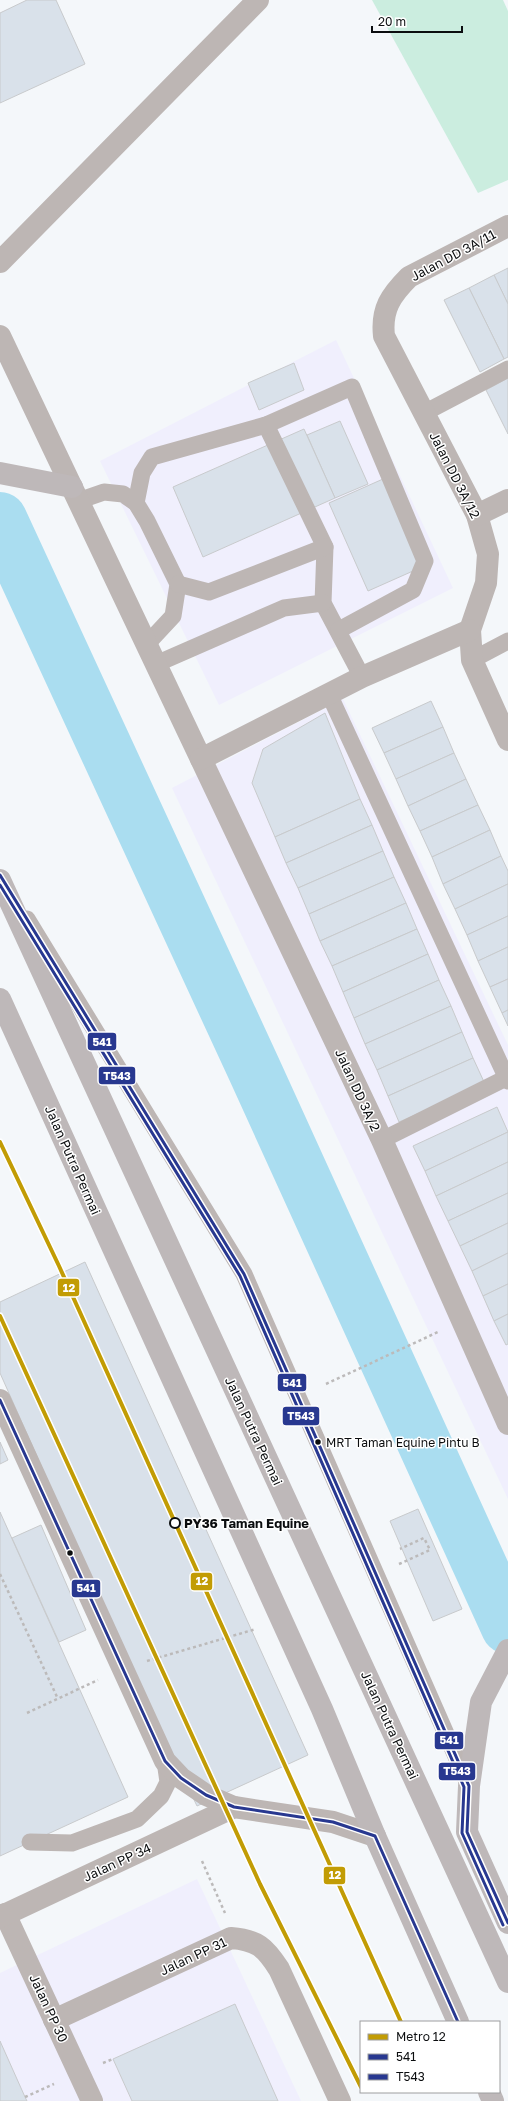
<svg xmlns="http://www.w3.org/2000/svg" width="508" height="2101" font-family="'Golos Text',sans-serif">
<style>
.commercial{fill:#f0effd}
.green{fill:#cbeddf}
.lines{fill:none;stroke-linecap:round;stroke-linejoin:round}
.river{stroke:#aaddf0;stroke-width:54}
.building{fill:#d9e1ea;stroke:#c8cacc}
.path{stroke:#bcbaba;stroke-width:2.5;stroke-dasharray:3 3;stroke-linecap:butt}
.lane{stroke:#bdb6b4;stroke-width:17}
.street{stroke:#bdb6b4;stroke-width:22}
.primary{stroke:#beb8b9;stroke-width:22}
.bus-1-casing{stroke:#fff;stroke-width:6}
.bus-2-casing{stroke:#fff;stroke-width:6}
.bus-1{stroke:#283890;stroke-width:3}
.bus-2{stroke:#283890;stroke-width:3}
.metro-1-casing{stroke:#fff;stroke-width:7}
.metro-1{stroke:#c29c04;stroke-width:4}
.bus-dot{fill:#0b0d0f;stroke:#fff;stroke-width:1.5}
.stop-dot{fill:#fff;stroke:#0b0d0f;stroke-width:2}
.labels{text-anchor:middle;dominant-baseline:central;stroke-width:3;stroke-linejoin:round;paint-order:stroke}
.bus-label{font-size:12px;fill:#0b0d0f;stroke:#fff;text-anchor:start}
.street-label{font-size:13px;fill:#0b0d0f;stroke:#fff}
.stop-label{font-size:13px;font-weight:bold;fill:#0b0d0f;stroke:#fff;text-anchor:start}
.line-badge{stroke:#fff;stroke-width:1.5}
.badge-label{font-size:11px;text-anchor:middle;font-weight:bold;fill:#fff}
</style>
<rect width="100%" height="100%" fill="#f4f7fa"/>
<g class="commercial">
<polygon points="336,340 453,588 219,705 100,461"/>
<polygon points="343,699 508,1045 508,1499 172,788"/>
<polygon points="197,1879 301,2101 0,2101 0,1973"/>
</g>
<polygon class="green" points="372,0 503,0 508,11 508,180 478,193"/>
<g class="lines">
<polyline class="river" points="0,519 254,1069 508,1627"/>
</g>
<g class="building">
<polygon points="27,0 56,0 85,64 0,103 0,13"/>
<polygon points="508,268 508,304 494,275"/>
<polygon points="494,275 508,304 508,357 504,359 469,288"/>
<polygon points="469,288 504,359 480,372 444,300"/>
<polygon points="294,363 304,390 259,410 248,383"/>
<polygon points="508,378 508,434 486,390"/>
<polygon points="340,421 368,484 335,498 307,435"/>
<polygon points="304,429 335,498 203,557 173,487"/>
<polygon points="383,479 422,567 368,591 329,503"/>
<polygon points="431,701 443,727 384,753 372,728"/>
<polygon points="325,713 360,799 275,837 252,783 263,749"/>
<polygon points="443,727 454,753 396,779 384,753"/>
<polygon points="454,753 466,779 408,806 396,779"/>
<polygon points="466,779 478,805 420,831 408,806"/>
<polygon points="360,799 372,825 286,863 275,837"/>
<polygon points="478,805 490,830 432,857 420,831"/>
<polygon points="372,825 383,851 298,888 286,863"/>
<polygon points="490,830 501,856 443,884 432,857"/>
<polygon points="383,851 394,877 309,914 298,888"/>
<polygon points="501,856 508,871 508,884 455,909 443,884"/>
<polygon points="394,877 406,903 320,941 309,914"/>
<polygon points="508,884 508,916 467,935 455,909"/>
<polygon points="406,903 417,929 332,966 320,941"/>
<polygon points="508,916 508,947 478,961 467,935"/>
<polygon points="417,929 428,954 343,992 332,966"/>
<polygon points="508,947 508,979 490,987 478,961"/>
<polygon points="428,954 439,980 354,1018 343,992"/>
<polygon points="508,979 508,1010 502,1013 490,987"/>
<polygon points="439,980 451,1006 365,1044 354,1018"/>
<polygon points="451,1006 462,1032 377,1070 365,1044"/>
<polygon points="508,1010 508,1026 502,1013"/>
<polygon points="462,1032 473,1058 388,1096 377,1070"/>
<polygon points="473,1058 485,1084 399,1122 388,1096"/>
<polygon points="497,1107 508,1132 425,1171 413,1146"/>
<polygon points="508,1132 508,1162 436,1196 425,1171"/>
<polygon points="508,1162 508,1193 448,1221 436,1196"/>
<polygon points="508,1193 508,1223 460,1246 448,1221"/>
<polygon points="508,1223 508,1253 472,1271 460,1246"/>
<polygon points="508,1253 508,1284 483,1296 472,1271"/>
<polygon points="85,1262 308,1755 197,1806 130,1666 0,1373 0,1302"/>
<polygon points="508,1284 508,1314 494,1321 483,1296"/>
<polygon points="508,1314 508,1344 506,1345 494,1321"/>
<polygon points="0,1442 8,1460 0,1464"/>
<polygon points="418,1509 462,1609 433,1621 390,1521"/>
<polygon points="0,1512 128,1797 0,1856"/>
<polygon points="41,1525 86,1630 59,1642 12,1538"/>
<polygon points="235,2004 278,2101 132,2101 113,2059"/>
<polygon points="0,2041 25,2097 27,2101 0,2101"/>
</g>
<g class="lines">
<g class="path">
<polyline points="326,1384 438,1332"/>
<polyline points="399,1564 430,1550 424,1538 400,1549"/>
<polyline points="0,1574 58,1699"/>
<polyline points="147,1661 256,1629"/>
<polyline points="27,1713 98,1680"/>
<polyline points="202,1861 225,1913"/>
<polyline points="103,2063 113,2059"/>
<polyline points="25,2097 54,2084"/>
</g>
<g class="lane">
<polyline points="424,413 508,369"/>
<polyline points="266,425 325,547 323,603 362,677"/>
<polyline points="78,501 104,492 123,494 136,503 147,521 178,584 173,616 146,645"/>
<polyline points="136,503 142,473 152,457 266,425 352,387 425,561 413,590 339,630"/>
<polyline points="178,584 209,592 325,547"/>
<polyline points="472,660 508,641"/>
<polyline points="156,664 284,608 323,603"/>
<polyline points="329,694 508,1081"/>
<polyline points="27,919 244,1274 469,1786"/>
<polyline points="382,1140 508,1077"/>
<polyline points="30,1842 72,1843 137,1819 161,1796 168,1782 165,1761"/>
</g>
<g class="street">
<path d="M508,226L409,277C391,295 381,309 384,336L477,515L488,554L486,583L470,630L472,660L508,740"/>
<polyline points="0,262 258,0"/>
<polyline points="0,336 382,1140 508,1424"/>
<polyline points="477,515 508,500"/>
<polyline points="201,759 362,677 470,630"/>
<polyline points="0,1400 165,1761 181,1778 206,1795 234,1807 333,1822 375,1836"/>
<polyline points="5,1914 92,2101"/>
<polyline points="0,1917 234,1807"/>
<path d="M54,2020L231,1938C257,1940 265,1947 279,1969L340,2101"/>
</g>
<g class="primary">
<polyline points="0,473 72,487"/>
<polyline points="0,880 508,1982"/>
<polyline points="0,999 322,1709 375,1836 458,2022"/>
<polyline points="508,1650 481,1702 469,1786 467,1832 508,1923"/>
<polyline points="489,2092 493,2101"/>
</g>
<defs>
<g id="bus-1">
<polyline points="0,875 244,1274 469,1786 467,1832 508,1923"/>
<polyline points="0,1400 165,1761 181,1778 206,1795 234,1807 333,1822 375,1836 458,2022"/>
</g>
<polyline id="bus-2" points="0,885 240,1276 464,1787 462,1833 503,1925"/>
</defs>
<use href="#bus-1" class="bus-1-casing"/>
<use href="#bus-2" class="bus-2-casing"/>
<use href="#bus-1" class="bus-1"/>
<use href="#bus-2" class="bus-2"/>
<defs>
<g id="metro-1">
<polyline points="0,1142 59,1266 401,2022"/>
<polyline points="0,1316 260,1884 361,2087"/>
</g>
</defs>
<use href="#metro-1" class="metro-1-casing"/>
<use href="#metro-1" class="metro-1"/>
</g>
<g class="bus-dot">
<circle cx="318" cy="1442" r="3.5"/>
<circle cx="70" cy="1553" r="3.5"/>
</g>
<circle class="stop-dot" cx="175" cy="1523" r="5"/>
<g class="labels">
<g class="bus-label">
<text x="326" y="1442">MRT Taman Equine Pintu B</text>
</g>
<g class="street-label">
<text transform="translate(453 255) rotate(-28)">Jalan DD 3A/11</text>
<text transform="translate(455 475) rotate(63)">Jalan DD 3A/12</text>
<text transform="translate(358 1090) rotate(65)">Jalan DD 3A/2</text>
<text transform="translate(73 1160) rotate(66)">Jalan Putra Permai</text>
<text transform="translate(254 1431) rotate(65)">Jalan Putra Permai</text>
<text transform="translate(390 1725) rotate(65)">Jalan Putra Permai</text>
<text transform="translate(117 1862) rotate(-25)">Jalan PP 34</text>
<text transform="translate(193 1956) rotate(-25)">Jalan PP 31</text>
<text transform="translate(49 2008) rotate(65)">Jalan PP 30</text>
</g>
<g class="stop-label">
<text x="184" y="1523">PY36 Taman Equine</text>
</g>
</g>
<g class="line-badge">
<rect x="87" y="1032" width="30" height="19" rx="4" fill="#283890"/>
<rect x="98" y="1066" width="38" height="19" rx="4" fill="#283890"/>
<rect x="57" y="1278" width="23" height="19" rx="4" fill="#c29c04"/>
<rect x="277" y="1373" width="30" height="19" rx="4" fill="#283890"/>
<rect x="282" y="1406" width="38" height="20" rx="4" fill="#283890"/>
<rect x="190" y="1572" width="23" height="19" rx="4" fill="#c29c04"/>
<rect x="71" y="1579" width="30" height="19" rx="4" fill="#283890"/>
<rect x="434" y="1731" width="30" height="19" rx="4" fill="#283890"/>
<rect x="438" y="1762" width="38" height="19" rx="4" fill="#283890"/>
<rect x="323" y="1866" width="23" height="19" rx="4" fill="#c29c04"/>
</g>
<g class="badge-label">
<text x="102" y="1046">541</text>
<text x="117" y="1080">T543</text>
<text x="69" y="1292">12</text>
<text x="292" y="1387">541</text>
<text x="301" y="1420">T543</text>
<text x="202" y="1585">12</text>
<text x="86" y="1592">541</text>
<text x="449" y="1744">541</text>
<text x="457" y="1775">T543</text>
<text x="335" y="1879">12</text>
</g>
<rect x="360" y="2021" width="140" height="72" fill="#ffffff" stroke="#9d9e9f"/>
<rect x="368" y="2034" width="20" height="6" fill="#c29c04" stroke="#9d9e9f"/>
<text x="396" y="2041" font-size="12" fill="#0b0d0f">Metro 12</text>
<rect x="368" y="2054" width="20" height="6" fill="#283890" stroke="#9d9e9f"/>
<text x="396" y="2061" font-size="12" fill="#0b0d0f">541</text>
<rect x="368" y="2074" width="20" height="6" fill="#283890" stroke="#9d9e9f"/>
<text x="396" y="2081" font-size="12" fill="#0b0d0f">T543</text>
<path d="M372 26v6h90v-6" fill="none" stroke="#0b0d0f" stroke-width="2"/>
<text x="378" y="26" font-size="12" fill="#0b0d0f" stroke="#ffffff" stroke-width="3" paint-order="stroke">20 m</text>
</svg>
